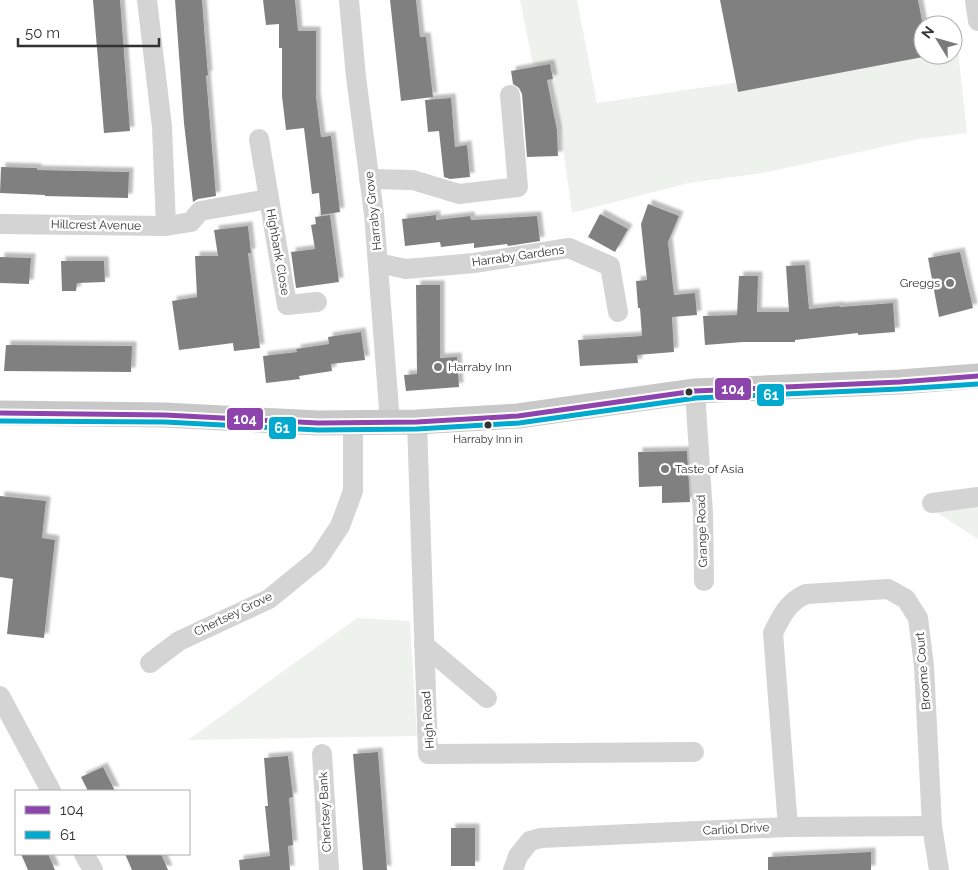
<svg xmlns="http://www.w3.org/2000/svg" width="978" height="870" font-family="Raleway,sans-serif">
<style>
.green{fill:#eef2ec}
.building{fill:#808080;filter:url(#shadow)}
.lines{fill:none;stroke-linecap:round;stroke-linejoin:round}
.minor{stroke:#d4d4d4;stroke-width:20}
.major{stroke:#c8c8c8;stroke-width:25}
.bus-1-casing{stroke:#fff;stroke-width:9}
.bus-2-casing{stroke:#fff;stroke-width:9}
.bus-1{stroke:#8e44ad;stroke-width:5}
.bus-2{stroke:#00a9ce;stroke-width:5}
.poi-dot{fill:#7a7a7a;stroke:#fff;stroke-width:2}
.bus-dot{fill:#323232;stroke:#fff;stroke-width:2}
.labels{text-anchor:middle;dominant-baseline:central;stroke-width:5;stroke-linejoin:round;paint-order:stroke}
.bus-label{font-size:11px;fill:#323232;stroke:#fff}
.street-label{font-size:12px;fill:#323232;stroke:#fff}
.poi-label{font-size:12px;fill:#323232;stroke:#fff;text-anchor:start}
.line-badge{stroke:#fff;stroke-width:2}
.badge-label{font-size:14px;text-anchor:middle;font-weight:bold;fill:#fff}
</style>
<defs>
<filter id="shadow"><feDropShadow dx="4.5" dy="-4.5" stdDeviation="1" flood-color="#0004"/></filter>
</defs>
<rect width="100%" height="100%" fill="#fff"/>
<g class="green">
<polygon points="520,0 577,0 597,103 923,55 953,55 953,51 958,50 967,133 919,139 763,173 689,183 572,213 552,68 533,64"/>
<polygon points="978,507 978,539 936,512"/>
<polygon points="357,618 410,621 417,736 188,740"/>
</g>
<g class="building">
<polygon points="93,0 120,0 130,131 104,133"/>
<polygon points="175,0 202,0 205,40 208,75 206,76 216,196 198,199 193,202 184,123"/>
<polygon points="263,0 295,0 298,31 316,31 316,97 321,137 331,136 340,212 321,215 319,193 312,194 304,128 286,130 282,96 282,48 279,48 279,24 266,25"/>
<polygon points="390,0 416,0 420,37 426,37 433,97 401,101"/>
<polygon points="720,0 918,0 923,26 923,57 738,92"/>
<polygon points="550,64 553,79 547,80 557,130 558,156 527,157 522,94 519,88 513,84 511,71"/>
<polygon points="451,98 455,147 467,145 470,177 450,179 444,177 439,131 428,132 425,100"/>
<polygon points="1,167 37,168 37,170 129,172 128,198 45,196 45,195 0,193"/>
<polygon points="648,204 679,216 668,242 674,295 695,293 697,315 672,317 674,352 637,355 638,363 580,366 578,340 642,336 640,308 638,308 636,281 647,280 641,224"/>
<polygon points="600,214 628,229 615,252 588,237"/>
<polygon points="330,215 339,282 296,288 291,252 315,249 311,225 316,224 315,217"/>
<polygon points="436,215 436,220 470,216 471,220 537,216 540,241 508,246 507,244 474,248 474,243 441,247 440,242 405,246 402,219"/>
<polygon points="248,226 251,253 248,253 260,348 234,351 233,343 179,350 172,301 197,297 195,256 218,256 214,230"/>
<polygon points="960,252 973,308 939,317 928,258"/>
<polygon points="0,257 31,258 29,284 0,283"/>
<polygon points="61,261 104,261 105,282 77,283 76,291 62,291"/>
<polygon points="805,265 809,309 839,306 840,307 893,303 895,332 858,335 858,333 795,340 795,342 743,342 705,345 703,316 737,315 739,276 758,276 757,312 789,312 786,266"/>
<polygon points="416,285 440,285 440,358 457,357 459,387 406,391 404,375 417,374"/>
<polygon points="361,332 365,360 331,364 332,371 299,376 300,379 266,383 263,356 297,352 296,349 329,344 328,337"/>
<polygon points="6,345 132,346 131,372 4,371"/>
<polygon points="687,451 690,502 662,503 662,486 639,487 638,452"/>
<polygon points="0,496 46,501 42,538 55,540 44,638 7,634 13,579 0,577"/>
<polygon points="378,752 387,870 363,870 353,754"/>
<polygon points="288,756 293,797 289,798 293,845 288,846 290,870 240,870 239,860 270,856 265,806 268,806 264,758"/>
<polygon points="103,767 115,791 88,791 81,777"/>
<rect x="451" y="828" width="24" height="38"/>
<polygon points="871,852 871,870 768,870 768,857"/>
<polygon points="21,854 48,854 55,870 28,870"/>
<polygon points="125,854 161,854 168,870 132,870"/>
</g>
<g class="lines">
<g class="minor">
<polyline points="147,0 162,127 166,226"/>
<polyline points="349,0 356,77 374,214 390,422"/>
<polyline points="975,0 978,21"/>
<polyline points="259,139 287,305 317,302"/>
<polyline points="369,179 413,180 459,194 518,187 510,95"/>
<polyline points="0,224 166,226 191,222 200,211 269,199"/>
<polyline points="378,263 406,269 474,263 569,248 610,266 618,312"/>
<polyline points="695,391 703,514 704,581"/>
<polyline points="417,422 428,754 694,752"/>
<polyline points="932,503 978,497"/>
<polyline points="424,645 487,698"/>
<polyline points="150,663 179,641 269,599 318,559 340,526 353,491 353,423"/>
<polyline points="0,696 51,791"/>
<polyline points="322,754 329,870"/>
<path d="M788,827L773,633C782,615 788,602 806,594L888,589L906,599L918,618L924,666L932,826L939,870"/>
<polyline points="84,854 93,870"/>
<polyline points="513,870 518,856 530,841 541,838 788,827 932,826"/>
</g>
<polyline class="major" points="0,413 165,415 318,423 417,422 518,416 695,391 900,382 978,376"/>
<defs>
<polyline id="bus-1" points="0,413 165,415 318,423 417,422 518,416 695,391 900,382 978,376"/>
<polyline id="bus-2" points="0,421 165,422 318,430 417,429 519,423 696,398 900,389 978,384"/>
</defs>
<use href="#bus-1" class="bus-1-casing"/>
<use href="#bus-2" class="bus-2-casing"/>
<use href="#bus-1" class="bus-1"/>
<use href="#bus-2" class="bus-2"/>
</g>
<g class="poi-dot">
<circle cx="950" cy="283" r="5"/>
<circle cx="438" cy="367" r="5"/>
<circle cx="665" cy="469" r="5"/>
</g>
<g class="bus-dot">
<circle cx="689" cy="392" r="4.5"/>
<circle cx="488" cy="425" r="4.5"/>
</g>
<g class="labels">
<g class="bus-label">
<text x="488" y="439">Harraby Inn in</text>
</g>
<g class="street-label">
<text transform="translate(373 211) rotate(-96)">Harraby Grove</text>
<text transform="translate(96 225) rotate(1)">Hillcrest Avenue</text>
<text transform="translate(278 252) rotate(80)">Highbank Close</text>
<text transform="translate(518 256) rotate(-8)">Harraby Gardens</text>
<text transform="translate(702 531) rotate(-92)">Grange Road</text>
<text transform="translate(233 614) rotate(-26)">Chertsey Grove</text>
<text transform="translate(923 671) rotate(-95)">Broome Court</text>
<text transform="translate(428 720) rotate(-94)">High Road</text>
<text transform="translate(325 812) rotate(-93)">Chertsey Bank</text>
<text transform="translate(736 829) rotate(-3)">Carliol Drive</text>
</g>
<g class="poi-label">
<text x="940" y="283" text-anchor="end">Greggs</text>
<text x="448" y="367">Harraby Inn</text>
<text x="675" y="469">Taste of Asia</text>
</g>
</g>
<g class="line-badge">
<rect x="714" y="377" width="38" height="24" rx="5" fill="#8e44ad"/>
<rect x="756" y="383" width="29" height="24" rx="5" fill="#00a9ce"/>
<rect x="226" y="407" width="38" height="24" rx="5" fill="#8e44ad"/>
<rect x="268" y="416" width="29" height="24" rx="5" fill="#00a9ce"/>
</g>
<g class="badge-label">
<text x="733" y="394">104</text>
<text x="771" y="400">61</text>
<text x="245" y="424">104</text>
<text x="282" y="433">61</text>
</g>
<rect x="15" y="790" width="175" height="65" fill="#ffffff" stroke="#adadad"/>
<rect x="25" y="806" width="25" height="8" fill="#8e44ad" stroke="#adadad"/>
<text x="60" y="815" font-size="15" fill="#323232">104</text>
<rect x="25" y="831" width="25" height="8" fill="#00a9ce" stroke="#adadad"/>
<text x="60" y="840" font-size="15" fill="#323232">61</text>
<g transform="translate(938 40) rotate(307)"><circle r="24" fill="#ffffff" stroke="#adadad"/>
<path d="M0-4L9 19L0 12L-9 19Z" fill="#7a7a7a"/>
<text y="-8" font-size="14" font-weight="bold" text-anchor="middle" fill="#323232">N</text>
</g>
<path d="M18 38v8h141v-8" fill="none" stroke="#323232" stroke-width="2.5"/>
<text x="25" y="38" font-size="15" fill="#323232" stroke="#ffffff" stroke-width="4" paint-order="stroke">50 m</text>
</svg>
